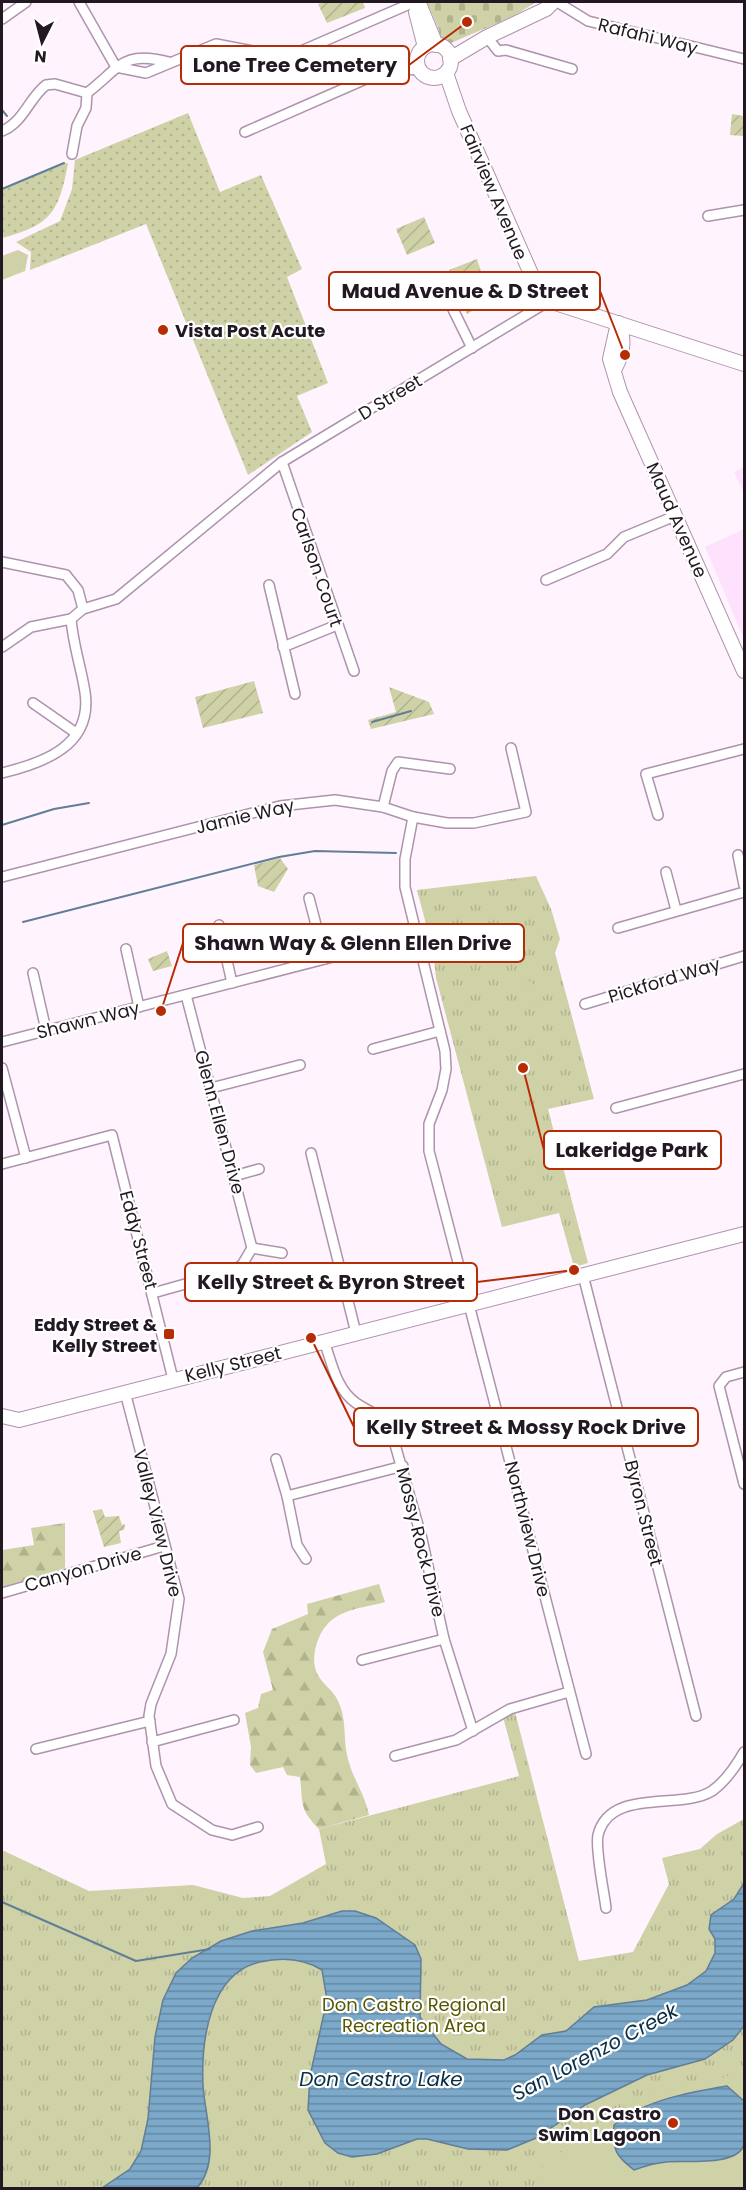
<svg xmlns="http://www.w3.org/2000/svg" width="746" height="2190" font-family="Poppins,sans-serif">
<style>
.built{fill:#fee2fd}
.grass{fill:url(#grass-dots)}
.forest{fill:url(#forest-firs)}
.cemetery{fill:url(#cemetery-stones)}
.park{fill:url(#park-tufts)}
.garden{fill:url(#garden-furrows)}
.pitch{fill:#cfd1a7}
.water{fill:url(#water-rules);stroke:#617e97;stroke-width:1.5}
.lines{fill:none;stroke-linecap:round;stroke-linejoin:round}
.stream{stroke:#617e97;stroke-width:2}
.street-casing{stroke:#ae93ad;stroke-width:12}
.secondary-casing{stroke:#ae93ad;stroke-width:16}
.street{stroke:#fff;stroke-width:9}
.secondary{stroke:#fff;stroke-width:14}
.poi-dot{fill:#b62c05;stroke:#fff;stroke-width:2}
.labels{text-anchor:middle;dominant-baseline:central;stroke-width:4.5;stroke-linejoin:round;paint-order:stroke}
.street-label{font-size:18px;fill:#221822;stroke:#fff}
.poi-label{font-size:18px;font-weight:bold;fill:#221822;stroke:#fff;text-anchor:end}
.park-label{font-size:18px;fill:#575700;stroke:#fff}
.water-label{font-size:20px;font-style:italic;fill:#082f46;stroke:#fff}
.leader{fill:none;stroke:#b62c05;stroke-width:2}
.callout-dot{fill:#b62c05;stroke:#fff;stroke-width:2}
.callout{fill:#fff;stroke:#b62c05;stroke-width:2}
.callout-label{font-size:20px;text-anchor:middle;font-weight:bold;fill:#221822}
</style>
<defs>
<pattern id="grass-dots" width="8" height="8" patternUnits="userSpaceOnUse" patternTransform="scale(1.5)"><rect width="8" height="8" fill="#cfd1a7"/><path d="M2 2h.1M6 6h.1" fill="none" stroke="#b1b38f" stroke-width="1.8" stroke-linecap="round"/></pattern>
<pattern id="forest-firs" width="22" height="20" patternUnits="userSpaceOnUse" patternTransform="scale(1.5)"><rect width="22" height="20" fill="#cfd1a7"/><path d="M5 1l3.5 6h-7zM16 11l3.5 6h-7z" fill="#b1b38f"/></pattern>
<pattern id="cemetery-stones" width="16" height="16" patternUnits="userSpaceOnUse" patternTransform="scale(1.5)"><rect width="16" height="16" fill="#cfd1a7"/><path d="M2 7V4a2 2 0 0 1 4 0v3zM10 15v-3a2 2 0 0 1 4 0v3z" fill="#b1b38f"/></pattern>
<pattern id="park-tufts" width="24" height="20" patternUnits="userSpaceOnUse" patternTransform="scale(1.5)"><rect width="24" height="20" fill="#cfd1a7"/><path d="M3 7l-1-3M5 7V3M7 7l1-3M15 17l-1-3M17 17v-4M19 17l1-3" fill="none" stroke="#b1b38f"/></pattern>
<pattern id="garden-furrows" width="10" height="10" patternUnits="userSpaceOnUse" patternTransform="scale(1.5)"><rect width="10" height="10" fill="#cfd1a7"/><path d="M-1 1l2-2M0 10L10 0M9 11l2-2" fill="none" stroke="#b1b38f"/></pattern>
<pattern id="water-rules" width="6" height="5" patternUnits="userSpaceOnUse" patternTransform="scale(1.5)"><rect width="6" height="5" fill="#7ca9c9"/><path d="M0 2.5h6" fill="none" stroke="#6589a3"/></pattern>
</defs>
<rect width="100%" height="100%" fill="#fff3fe"/>
<g class="built">
<polygon points="744,467 744,493 734,472"/>
<polygon points="744,529 744,639 705,547"/>
</g>
<g class="grass">
<polygon points="188,113 220,192 261,175 302,269 287,277 328,383 297,396 312,432 248,475 146,224 30,270 31,252 16,242 60,221 72,189 75,160"/>
<path d="M64,163H68C59,212 51,225 2,238V190Z"/>
</g>
<g class="forest">
<polygon points="65,1523 65,1568 2,1587 2,1550 34,1545 31,1528"/>
<path d="M379,1584L385,1602C356,1610 330,1609 318,1640C315,1647 313,1660 315,1667C318,1683 333,1688 338,1701C347,1719 343,1737 347,1755C351,1776 365,1794 369,1815L319,1829C299,1809 303,1803 300,1777L287,1775L283,1767L256,1773L250,1765L251,1747L245,1713L258,1708L261,1694L273,1690L263,1652L272,1629L308,1614L307,1604Z"/>
</g>
<polygon class="cemetery" points="427,2 536,2 514,16 451,43 440,39 439,30"/>
<g class="park">
<polygon points="536,876 551,909 560,939 555,953 594,1099 548,1109 588,1263 574,1267 559,1213 502,1227 436,978 433,950 417,890"/>
<polygon points="515,1712 579,1961 633,1952 669,1884 662,1858 700,1849 717,1834 744,1819 744,2188 2,2188 2,1850 89,1891 193,1885 243,1898 270,1896 326,1864 319,1829 519,1776 503,1717"/>
</g>
<g class="garden">
<polygon points="326,2 363,2 365,8 327,23 318,4"/>
<polygon points="732,114 743,116 743,136 730,135"/>
<polygon points="424,217 435,243 407,255 396,229"/>
<polygon points="477,259 483,278 471,284 481,306 467,314 449,270"/>
<polygon points="254,681 263,713 203,728 195,697"/>
<polygon points="389,687 429,702 434,714 371,729 368,720 396,712"/>
<polygon points="280,858 288,869 274,892 258,886 254,865"/>
<polygon points="167,951 172,966 153,971 148,959"/>
<polygon points="102,1509 105,1517 119,1516 122,1525 125,1524 124,1530 119,1531 121,1543 104,1547 93,1511"/>
</g>
<g class="pitch">
<polygon points="18,250 28,255 25,271 2,280 2,256"/>
<polygon points="527,979 545,995 533,1008 515,992"/>
<path d="M744,2067V2188H543L540,2169C574,2143 610,2109 652,2095C686,2084 711,2088 744,2067Z"/>
</g>
<g class="water">
<path d="M744,1883V2026L733,2040L705,2059L647,2075L585,2105L536,2138L507,2150L468,2149L427,2139H417L377,2154L352,2157L338,2153L325,2143L308,2110L310,2076L327,2000L322,1970C303,1958 282,1957 260,1962C209,1974 201,2041 203,2086C205,2117 221,2161 197,2188H102L130,2169L141,2151L148,2119L155,2037L163,2000L176,1973L192,1958L221,1941L252,1931L303,1923L342,1911H355L376,1918L415,1945L421,1959L420,2017L441,2044L467,2059L504,2060L515,2055L542,2035L566,2031L594,2007L647,2000L687,1985L706,1971L715,1953V1939L709,1929L711,1915L734,1899Z"/>
<path d="M727,2086L744,2101C745,2114 746,2131 744,2144C739,2167 684,2160 666,2162C655,2163 645,2166 634,2170C616,2156 612,2150 614,2125C644,2100 691,2092 727,2086Z"/>
</g>
<g class="lines">
<g class="stream">
<polyline points="2,110 7,116"/>
<polyline points="2,189 64,163"/>
<polyline points="372,722 411,711"/>
<polyline points="2,825 54,809 89,803"/>
<polyline points="23,922 279,857 315,851 396,853"/>
<polyline points="2,1902 136,1961 210,1949"/>
</g>
<defs>
<g id="street">
<polyline points="79,2 116,67"/>
<polyline points="557,2 588,21 744,59"/>
<polyline points="2,19 26,2"/>
<polyline points="487,37 498,51 506,50 572,69"/>
<polyline points="116,67 146,73 216,44 279,56 299,52 414,2"/>
<polyline points="403,69 419,70"/>
<path d="M2,131C23,123 29,98 46,85L55,84L87,93"/>
<polyline points="245,132 375,75 417,62"/>
<path d="M72,154L77,126L86,108L87,93C121,67 122,50 169,62"/>
<polyline points="708,216 744,210"/>
<polyline points="434,286 446,295 472,348"/>
<polyline points="282,462 354,671"/>
<polyline points="2,562 66,575 78,590 83,609"/>
<polyline points="546,580 607,554 624,537 675,516"/>
<polyline points="269,585 295,694"/>
<polyline points="2,647 31,627 71,619 83,609 116,599 282,462 549,301"/>
<polyline points="283,647 337,625"/>
<polyline points="33,703 76,733"/>
<path d="M2,773C43,763 93,746 85,692C81,667 73,644 71,619"/>
<polyline points="383,807 392,771 398,762 450,769"/>
<polyline points="658,815 646,774 744,749"/>
<polyline points="413,817 405,859 405,887 445,1051 446,1069 442,1090 429,1124 429,1151 586,1754"/>
<polyline points="738,855 744,885"/>
<polyline points="666,872 676,910"/>
<polyline points="2,877 280,806 335,800 383,807 413,817 447,823 474,823 526,812 511,748"/>
<polyline points="309,898 325,959"/>
<polyline points="219,925 232,983"/>
<polyline points="618,928 744,892"/>
<polyline points="126,949 139,1007"/>
<polyline points="33,973 46,1030"/>
<polyline points="186,995 252,1248"/>
<polyline points="585,1004 744,956"/>
<polyline points="2,1042 418,935"/>
<polyline points="373,1049 440,1031"/>
<polyline points="2,1068 26,1158"/>
<polyline points="211,1088 300,1065"/>
<polyline points="616,1108 744,1074"/>
<polyline points="311,1153 356,1333"/>
<polyline points="2,1164 112,1135 173,1379"/>
<polyline points="234,1176 259,1169"/>
<polyline points="252,1248 282,1253"/>
<polyline points="583,1275 696,1716"/>
<polyline points="153,1293 232,1271 242,1265 252,1248"/>
<path d="M324,1341C332,1363 336,1389 356,1403C371,1413 376,1412 390,1427L422,1539L444,1639L473,1731"/>
<polyline points="744,1372 726,1377 719,1386 744,1484"/>
<polyline points="125,1392 179,1599 171,1654 151,1704 149,1716 156,1766 172,1804 212,1830 232,1835 258,1827"/>
<polyline points="276,1459 287,1496 297,1545 306,1559"/>
<polyline points="287,1496 403,1466"/>
<polyline points="2,1593 164,1546"/>
<polyline points="362,1660 444,1639"/>
<polyline points="152,1742 234,1720"/>
<polyline points="36,1749 150,1721"/>
<polyline points="395,1756 456,1740 510,1709 569,1692"/>
<path d="M606,1908C604,1892 595,1849 598,1835C610,1787 680,1811 712,1791C726,1781 736,1766 744,1752"/>
</g>
<g id="secondary">
<polyline points="415,2 420,6 436,45"/>
<polyline points="416,12 425,47"/>
<circle cx="434" cy="61" r="17"/>
<polyline points="450,59 487,37 546,9 553,2"/>
<polyline points="446,73 459,111 540,294 549,301 744,364"/>
<polyline points="618,323 610,359 620,392 744,671"/>
<path d="M615,368C623,354 625,338 618,323"/>
<polyline points="2,1416 19,1420 744,1234"/>
</g>
</defs>
<use href="#street" class="street-casing"/>
<use href="#secondary" class="secondary-casing"/>
<use href="#street" class="street"/>
<use href="#secondary" class="secondary"/>
</g>
<g class="poi-dot">
<circle cx="163" cy="330" r="6"/>
<rect x="163" y="1328" width="12" height="12" rx="3"/>
<circle cx="673" cy="2123" r="6"/>
</g>
<g class="labels">
<g class="street-label">
<text transform="translate(648 36) rotate(14)">Rafahi Way</text>
<text transform="translate(494 192) rotate(67)">Fairview Avenue</text>
<text transform="translate(390 397) rotate(-31)">D Street</text>
<text transform="translate(677 520) rotate(66)">Maud Avenue</text>
<text transform="translate(317 567) rotate(71)">Carlson Court</text>
<text transform="translate(245 816) rotate(-13)">Jamie Way</text>
<text transform="translate(664 980) rotate(-17)">Pickford Way</text>
<text transform="translate(88 1020) rotate(-14)">Shawn Way</text>
<text transform="translate(220 1122) rotate(75)">Glenn Ellen Drive</text>
<text transform="translate(139 1240) rotate(75)">Eddy Street</text>
<text transform="translate(233 1364) rotate(-14)">Kelly Street</text>
<text transform="translate(644 1513) rotate(76)">Byron Street</text>
<text transform="translate(158 1523) rotate(76)">Valley View Drive</text>
<text transform="translate(528 1529) rotate(76)">Northview Drive</text>
<text transform="translate(421 1542) rotate(76)">Mossy Rock Drive</text>
<text transform="translate(83 1569) rotate(-16)">Canyon Drive</text>
</g>
<g class="poi-label">
<text x="175" y="330" text-anchor="start">Vista Post Acute</text>
<text x="157" y="1324">Eddy Street &amp;<tspan x="157" dy="21">Kelly Street</tspan></text>
<text x="661" y="2113">Don Castro<tspan x="661" dy="21">Swim Lagoon</tspan></text>
</g>
<g class="park-label">
<text x="414" y="2004">Don Castro Regional<tspan x="414" dy="21">Recreation Area</tspan></text>
</g>
<g class="water-label">
<text transform="translate(595 2052) rotate(-28)">San Lorenzo Creek</text>
<text x="381" y="2079">Don Castro Lake</text>
</g>
</g>
<path class="leader" d="M467 22L409 65M625 355L600 291M161 1011L183 943M523 1068L544 1150M574 1270L477 1282M311 1338L354 1427"/>
<g class="callout-dot">
<circle cx="467" cy="22" r="6"/>
<circle cx="625" cy="355" r="6"/>
<circle cx="161" cy="1011" r="6"/>
<circle cx="523" cy="1068" r="6"/>
<circle cx="574" cy="1270" r="6"/>
<circle cx="311" cy="1338" r="6"/>
</g>
<g class="callout">
<rect x="181" y="46" width="228" height="38" rx="6"/>
<rect x="329" y="272" width="271" height="38" rx="6"/>
<rect x="183" y="924" width="341" height="38" rx="6"/>
<rect x="544" y="1131" width="177" height="38" rx="6"/>
<rect x="185" y="1263" width="292" height="38" rx="6"/>
<rect x="354" y="1408" width="344" height="38" rx="6"/>
</g>
<g class="callout-label">
<text x="295" y="72">Lone Tree Cemetery</text>
<text x="465" y="298">Maud Avenue &amp; D Street</text>
<text x="353" y="950">Shawn Way &amp; Glenn Ellen Drive</text>
<text x="632" y="1157">Lakeridge Park</text>
<text x="331" y="1289">Kelly Street &amp; Byron Street</text>
<text x="526" y="1434">Kelly Street &amp; Mossy Rock Drive</text>
</g>
<rect width="746" height="2190" fill="none" stroke="#221822" stroke-width="6"/>
<g transform="translate(42 42) rotate(186)" stroke="#ffffff" stroke-width="4.5" paint-order="stroke">
<path d="M0-4.5L10 22L0 15L-10 22Z" fill="#221822"/>
<text y="-9" font-size="16" font-weight="bold" text-anchor="middle" fill="#221822">N</text>
</g>
</svg>
